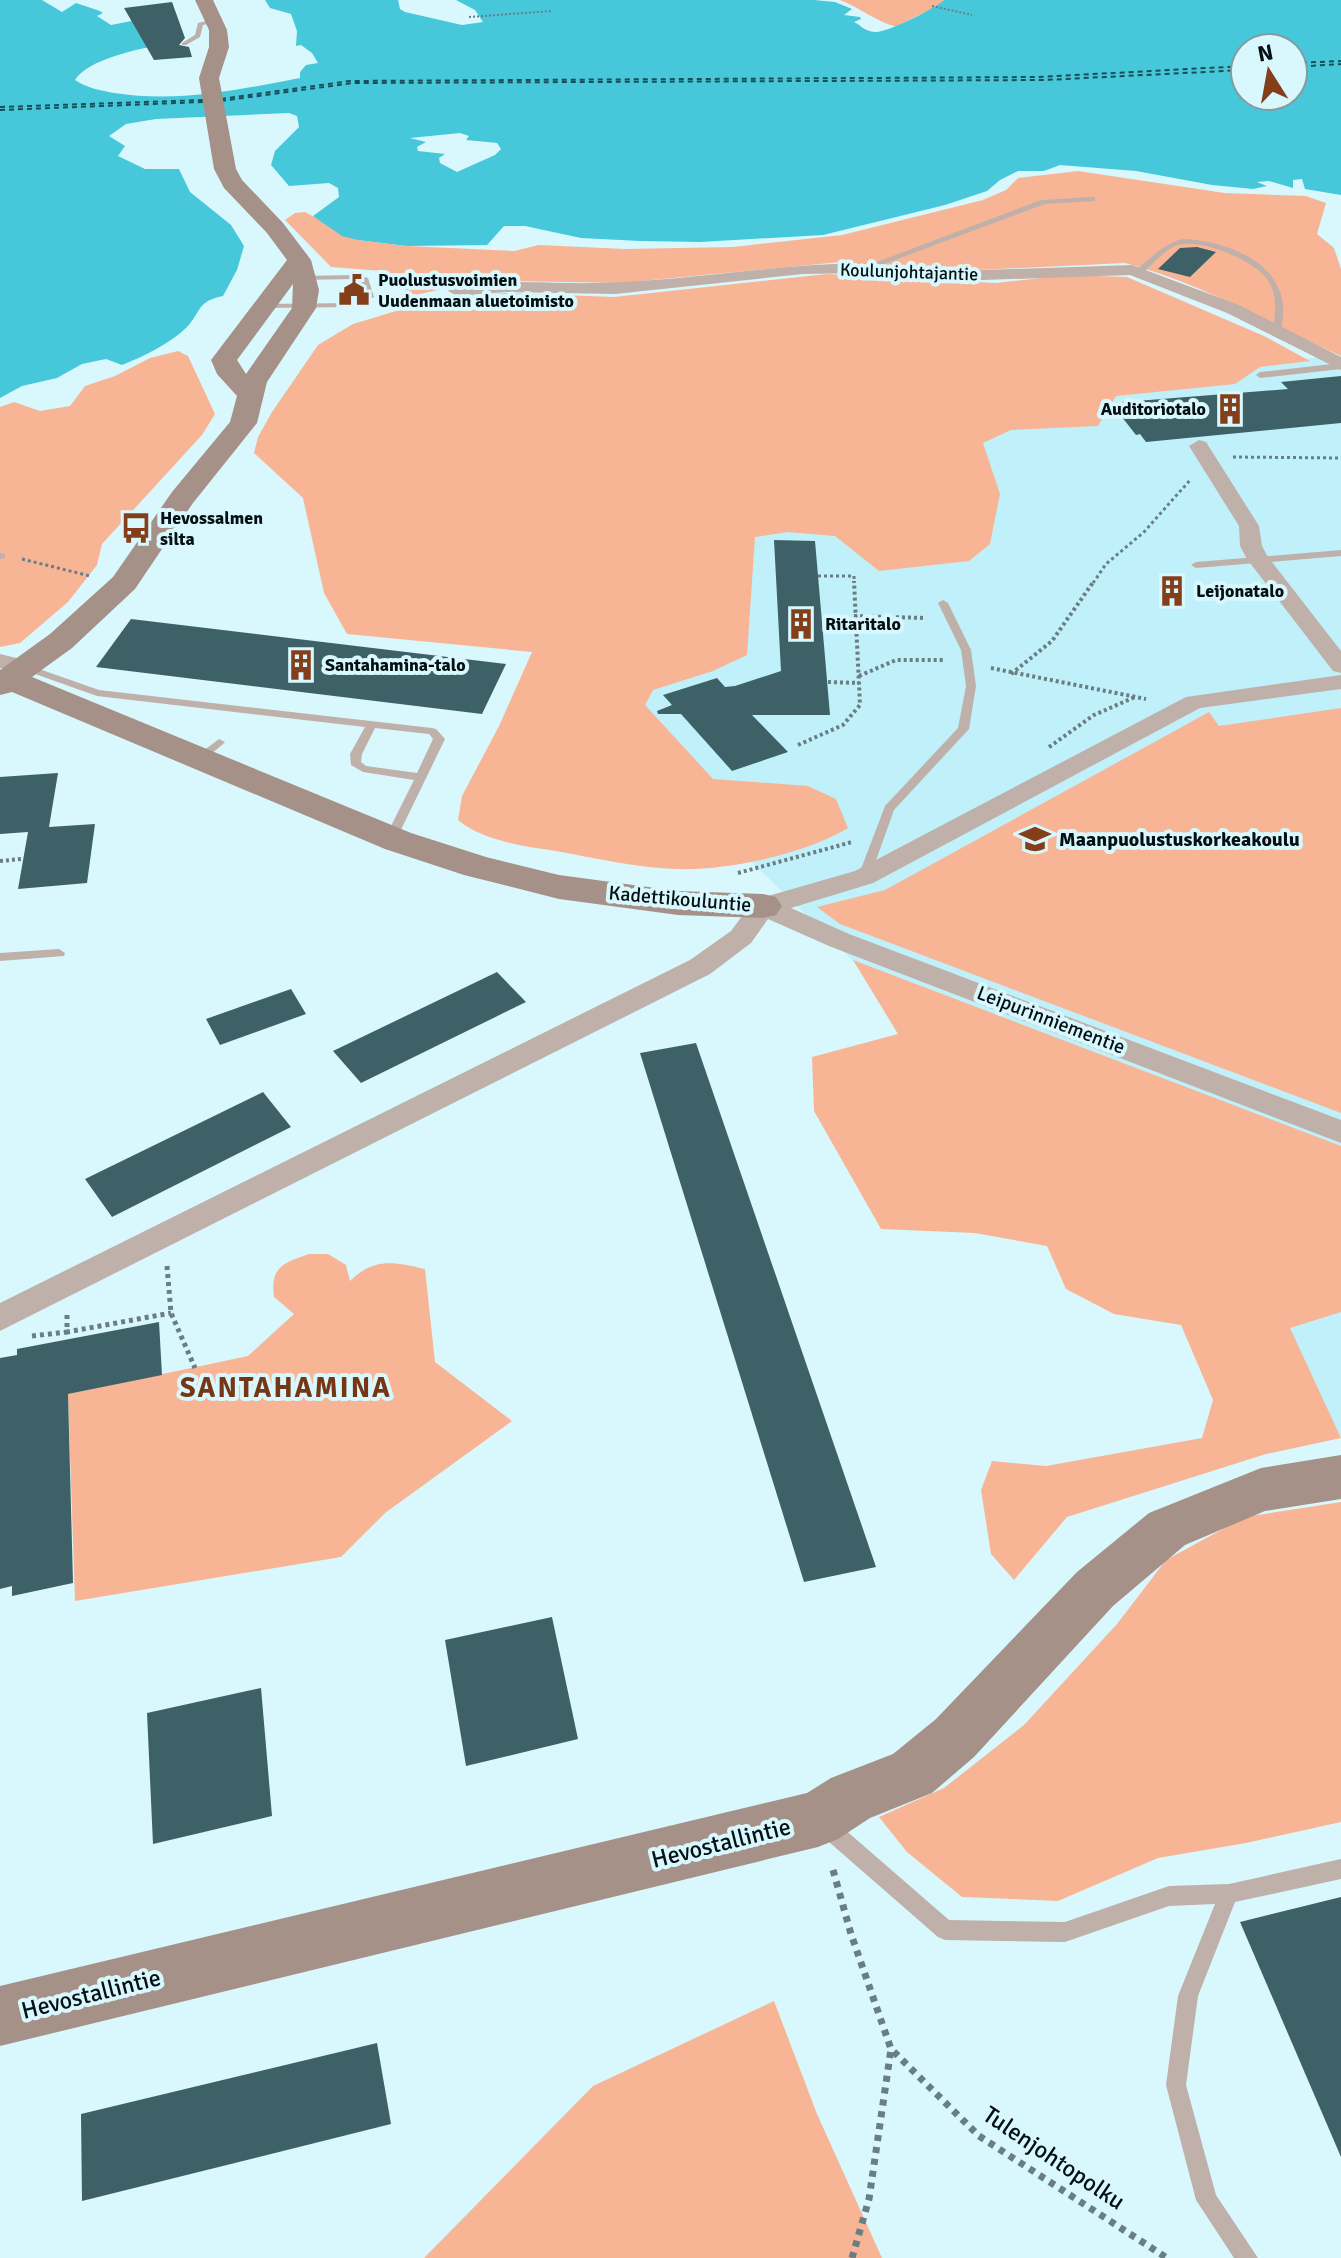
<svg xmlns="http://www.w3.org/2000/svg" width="1341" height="2258" font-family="Signika,sans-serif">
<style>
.built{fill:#c0f0f9}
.green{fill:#f8b596}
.water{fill:#47c7da;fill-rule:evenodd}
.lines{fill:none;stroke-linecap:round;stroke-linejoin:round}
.ferry{stroke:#184e57;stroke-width:2;stroke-dasharray:5 4;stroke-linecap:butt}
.building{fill:#3e6167}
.path-far4{stroke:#697e82;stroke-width:2;stroke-dasharray:2 2;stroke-linecap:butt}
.path-far3{stroke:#697e82;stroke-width:3;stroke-dasharray:3 3;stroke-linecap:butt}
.path-far2{stroke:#697e82;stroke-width:4;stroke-dasharray:3 3;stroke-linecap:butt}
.path-far1{stroke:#697e82;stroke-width:5;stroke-dasharray:4 4;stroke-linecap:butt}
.path{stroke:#697e82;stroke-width:7;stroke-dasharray:6 6;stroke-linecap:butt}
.lane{fill:#bfb0aa;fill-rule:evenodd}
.street{fill:#bfb0aa;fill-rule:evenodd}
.secondary{fill:#a59188;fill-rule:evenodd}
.labels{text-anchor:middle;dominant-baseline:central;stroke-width:8;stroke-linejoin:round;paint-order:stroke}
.far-street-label{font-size:18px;fill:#041013;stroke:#d9f8fd}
.far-poi-label{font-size:18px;font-weight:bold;fill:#041013;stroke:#d9f8fd;text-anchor:start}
.poi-label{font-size:20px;font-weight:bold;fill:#041013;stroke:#d9f8fd;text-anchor:start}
.street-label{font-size:20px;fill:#041013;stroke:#d9f8fd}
.near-street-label{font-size:24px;fill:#041013;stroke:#d9f8fd}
.district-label{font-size:28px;font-weight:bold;letter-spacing:2px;fill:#763616;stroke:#d9f8fd}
</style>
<rect width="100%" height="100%" fill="#d9f8fd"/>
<polygon class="built" points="1341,355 1341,1436 604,718 729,534 1063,383"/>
<g class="green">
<path d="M840,0H944C931,12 911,17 897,27C876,22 861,8 840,0Z"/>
<path d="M1078,171L1225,193L1306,196L1326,203L1317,234L1334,248L1341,269V356C1270,324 1202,283 1125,263L956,271L841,262L620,283L504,281L452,287L411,296L382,271L331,267L285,220L295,213L305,212L358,240L407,246L514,251L539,245L625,249L733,247L842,235L983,200L1006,190L1018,178Z"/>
<path d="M827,274L996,283L1067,275L1127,277L1264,336L1310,361L1260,367L1235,384L1116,396L1098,426L1011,430L983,443L1000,494L990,544L969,561L879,571L835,536L788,532L755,537L747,655L713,671L653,690L645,705L713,779L808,786L836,799L848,828C805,854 727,871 677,869C637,868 595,858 556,851C524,846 483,841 458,820L462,796L499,726L532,652L347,634L324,593L303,498L254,453L258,437L272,412L318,345L353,324L419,304L464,296L507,293L614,297Z"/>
<polygon points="178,351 188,356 215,414 202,435 102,544 97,565 68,602 20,643 0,647 0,407 14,402 40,411 70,406 85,386 115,376 150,358"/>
<polygon points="1341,708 1341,1113 840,924 817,907 885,890 1209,712 1219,726"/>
<polygon points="853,960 1341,1146 1341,1312 1290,1328 1341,1438 1266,1454 1067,1517 1014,1580 991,1554 981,1490 992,1461 1046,1466 1202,1438 1213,1400 1181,1325 1114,1314 1066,1289 1047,1246 975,1233 881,1229 814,1111 812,1057 898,1034"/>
<path d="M309,1254H328L346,1265L350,1281C374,1257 395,1262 425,1269L435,1362L512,1421L385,1513L341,1557L75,1601L68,1394L248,1356L294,1314L274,1297C270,1267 283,1263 309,1254Z"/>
<polygon points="1341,1502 1341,1822 1246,1843 1158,1858 1058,1901 962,1897 907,1852 879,1817 944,1788 1024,1725 1117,1624 1166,1560 1245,1517"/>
<polygon points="774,2001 817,2114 882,2258 424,2258 593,2086"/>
</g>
<path class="water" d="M0,0H42L62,12L76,3L100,11L103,13L97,16L111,25L147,18L164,44C139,49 88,59 75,80C87,88 99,90 114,93C178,103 237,90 300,78V72L306,65L318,63L312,53L301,45L296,46L297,31L291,14L270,8L265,0H398L400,9L405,12L462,25L483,22L475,10L456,0H814L835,2L852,9L844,15L860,17L861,19L854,22C862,26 864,31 875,32C887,33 934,9 944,0H1341V195L1305,189L1302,179L1293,180V188L1269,181L1257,182L1267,186L1253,189L1212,185L1136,171L1060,165L1044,171H1018L1000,180L987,191L945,205L823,235L700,242L640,241L581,238L525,226H504L487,245L407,246L358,240L342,236L313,216L339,197L338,188L329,183L289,186L271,165L275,151L299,127L297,116L289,113L156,119L126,124L109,136L125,146L118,156L145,169H179L190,192L231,225L244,246L237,270L223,296C197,301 201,312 187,327C170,344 144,356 122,365L106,359L82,364L57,378L22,386L0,398ZM1245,48H1293V96H1245ZM460,133L469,136L466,140L497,143L501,149L495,155L457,172L440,163L439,158L445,154L418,151L417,147L426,142L410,138Z"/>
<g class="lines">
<g class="ferry">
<polyline points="1293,63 1341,61"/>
<polyline points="1293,67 1341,64"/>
<polyline points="221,99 350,81 1038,77 1245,66"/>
<polyline points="221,101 353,83 1045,80 1245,70"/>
<polyline points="0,107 203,100"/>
<polyline points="0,110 203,102"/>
</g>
</g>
<g class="building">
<polygon points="172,2 185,38 179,45 189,47 192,57 154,60 124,8"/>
<polygon points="1197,247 1216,252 1190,277 1158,269 1180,248"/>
<polygon points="1341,376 1341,423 1146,442 1140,434 1136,435 1111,403 1288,389 1281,382"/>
<polygon points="774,540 815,541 830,715 752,715 788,752 732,771 681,714 658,714 657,711 672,705 663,695 717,678 725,687 735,686 781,671"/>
<polygon points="131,619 506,664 482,714 96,667"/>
<polygon points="58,773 49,827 95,824 87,883 18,889 28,832 0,834 0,777"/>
<polygon points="497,972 526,1002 361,1083 333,1051"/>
<polygon points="291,989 306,1014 220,1045 206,1019"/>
<polygon points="696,1043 876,1567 804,1582 640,1053"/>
<polygon points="263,1092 291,1127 112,1217 85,1179"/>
<polygon points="159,1322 162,1375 68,1394 73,1583 12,1596 12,1586 0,1589 0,1358 17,1355 17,1349"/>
<polygon points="552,1617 578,1739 466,1766 445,1640"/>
<polygon points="261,1688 272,1816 153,1844 147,1713"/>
<polygon points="1341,1897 1341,2157 1240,1922"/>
<polygon points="377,2043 391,2124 82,2201 81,2114"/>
</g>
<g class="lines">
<g class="path-far4">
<polyline points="932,6 972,15"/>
<polyline points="469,17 552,11"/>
</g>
<g class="path-far3">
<polyline points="1233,457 1341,458"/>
<polyline points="22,559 90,576"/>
<polyline points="818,576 854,576 854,583"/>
<polyline points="1093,583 1106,564 1144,532 1191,479"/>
</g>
<g class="path-far2">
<polyline points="854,616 925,618"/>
<polyline points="991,668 1146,699"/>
<polyline points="1011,674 1052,641 1094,581"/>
<polyline points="859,676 896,660 945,660"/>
<polyline points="828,682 859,683"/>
<polyline points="798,745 843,725 860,705 854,581"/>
<polyline points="1049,747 1094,715 1135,697"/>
<polyline points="0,861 21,859"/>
<polyline points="738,873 852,842"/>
</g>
<g class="path-far1">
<polyline points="167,1266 171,1313 195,1368"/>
<polyline points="67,1315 67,1332 171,1313"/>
<polyline points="32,1336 67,1332"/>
</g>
<g class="path">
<polyline points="833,1870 851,1934 891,2049 979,2136 1167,2258"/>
<polyline points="852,2258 869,2199 891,2049"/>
</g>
<g class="lane">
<polygon points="215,19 217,22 203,25 200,37 186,45 182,45 182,43 195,35 198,23"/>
<polygon points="1092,197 1095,197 1095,201 1045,204 868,270 861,268 1041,200"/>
<path d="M1183,239C1235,241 1299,270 1280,333L1273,331C1275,315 1278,297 1269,282C1257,261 1198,236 1175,246C1162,252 1152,265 1142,274H1136V270C1152,257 1163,244 1183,239Z"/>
<polygon points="358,275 368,278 374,297 353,307 264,308 260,306 264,304 352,303 366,296 361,281 357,279 299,280 295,278 299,276"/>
<polygon points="1341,363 1341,369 1260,378 1256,375 1260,372"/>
<polygon points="1341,550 1341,556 1196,568 1191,565 1196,562"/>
<polygon points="0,553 5,554 5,558 0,559"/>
<polygon points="943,600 948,603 971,650 976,686 969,729 894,810 870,877 864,881 860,880 858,877 885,806 958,728 966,686 961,650 938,603"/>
<path d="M25,664L99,690L432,728L436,729L445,739L397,838L391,842L385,838L414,780L363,772L351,765L350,754L365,727L97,696L21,669V665ZM375,728L429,734L433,739L417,773L366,766L361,762L362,754Z"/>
<polygon points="219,739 225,742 223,744 203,761 195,761 195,757"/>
<polygon points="59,949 65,953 64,956 0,961 0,953"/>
<polygon points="828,1819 835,1821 949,1920 1065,1922 1169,1886 1229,1884 1341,1859 1341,1879 1235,1902 1198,1996 1186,2085 1216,2195 1258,2258 1234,2258 1196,2200 1166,2085 1178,1996 1215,1904 1169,1906 1065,1942 945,1940 938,1937 821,1835 819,1828 821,1821"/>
</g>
<g class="street">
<path d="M865,263L954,271L1132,265L1239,305L1341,357V370L1227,313L1130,275L954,281L865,273L803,274L615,294L506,292L457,296L448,291C462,278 546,283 568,283C667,285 766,264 865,263Z"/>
<polygon points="1199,440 1206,442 1259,526 1262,546 1268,557 1341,651 1341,673 1333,671 1247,559 1240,546 1239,526 1189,446"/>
<polygon points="0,654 33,662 37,667 33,672 25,674 0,668"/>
<polygon points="1341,675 1341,689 1200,708 873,883 791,908 849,934 1341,1120 1341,1143 829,946 768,919 751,943 710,974 0,1331 0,1303 690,960 731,931 754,900 855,871 1186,697"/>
</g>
<g class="secondary">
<path d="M195,0H213L227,30L229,47L219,78L236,169L242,180L283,223L311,260L319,290L316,308L267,382L257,423L193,503L135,589L72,648L32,677L411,833L486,857L559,875L678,891L763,894L776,897L782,906L776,915L763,918L678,915L559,899L464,875L385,849L12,692L0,695V670L50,634L113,577L172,492L230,422L237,396L217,374L211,360L287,260L267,233L224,188L214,169L199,78L209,47V30ZM293,284L292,308L246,374L237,360Z"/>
<polygon points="1341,1455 1341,1499 1265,1511 1185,1545 1113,1606 974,1757 932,1793 870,1818 838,1839 818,1847 0,2046 0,1986 807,1793 831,1778 893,1754 936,1719 1077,1572 1149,1513 1261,1468"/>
</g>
</g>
<defs>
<symbol id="civic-bare" viewBox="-9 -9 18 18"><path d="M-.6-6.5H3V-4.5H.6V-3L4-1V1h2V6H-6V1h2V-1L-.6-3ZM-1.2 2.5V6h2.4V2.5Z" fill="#853e1a" stroke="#d9f8fd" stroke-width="2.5" paint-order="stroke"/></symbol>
<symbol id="building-bare" viewBox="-9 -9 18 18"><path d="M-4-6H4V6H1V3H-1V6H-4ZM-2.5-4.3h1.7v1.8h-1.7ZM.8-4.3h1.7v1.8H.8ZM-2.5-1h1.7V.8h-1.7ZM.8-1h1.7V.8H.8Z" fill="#853e1a" stroke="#d9f8fd" stroke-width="2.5" paint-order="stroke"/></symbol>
<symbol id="bus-bare" viewBox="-9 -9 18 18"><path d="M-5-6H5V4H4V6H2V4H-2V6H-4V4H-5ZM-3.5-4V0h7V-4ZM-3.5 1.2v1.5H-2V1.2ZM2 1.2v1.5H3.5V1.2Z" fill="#853e1a" stroke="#d9f8fd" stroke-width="2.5" paint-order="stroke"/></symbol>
<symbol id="university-bare" viewBox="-9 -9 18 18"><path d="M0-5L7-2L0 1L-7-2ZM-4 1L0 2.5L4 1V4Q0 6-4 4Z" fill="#853e1a" stroke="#d9f8fd" stroke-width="2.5" paint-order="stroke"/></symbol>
</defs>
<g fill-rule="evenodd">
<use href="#civic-bare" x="332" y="268" width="44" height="44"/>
<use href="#building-bare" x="1208" y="387" width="44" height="44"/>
<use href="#bus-bare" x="114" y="506" width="44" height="44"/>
<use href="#building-bare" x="1150" y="569" width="44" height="44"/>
<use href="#building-bare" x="779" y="602" width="44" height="44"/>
<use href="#building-bare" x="279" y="643" width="44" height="44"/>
<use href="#university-bare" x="1013" y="817" width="44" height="44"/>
</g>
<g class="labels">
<g class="far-street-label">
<text transform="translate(909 272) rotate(2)">Koulunjohtajantie</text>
</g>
<g class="far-poi-label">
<text x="378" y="280">Puolustusvoimien<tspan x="378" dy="21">Uudenmaan aluetoimisto</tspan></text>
<text x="1206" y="409" text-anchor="end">Auditoriotalo</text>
<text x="160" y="518">Hevossalmen<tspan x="160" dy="21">silta</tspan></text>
<text x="1196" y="591">Leijonatalo</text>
<text x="825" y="624">Ritaritalo</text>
<text x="325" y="665">Santahamina-talo</text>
</g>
<g class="poi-label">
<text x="1059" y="839">Maanpuolustuskorkeakoulu</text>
</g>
<g class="street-label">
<text transform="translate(680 899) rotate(5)">Kadettikouluntie</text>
<text transform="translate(1051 1020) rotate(21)">Leipurinniementie</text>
</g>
<g class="near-street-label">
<text transform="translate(721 1843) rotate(-14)">Hevostallintie</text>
<text transform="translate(91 1994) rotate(-14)">Hevostallintie</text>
<text transform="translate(1054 2158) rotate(34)">Tulenjohtopolku</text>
</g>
<g class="district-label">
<text x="286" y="1388">SANTAHAMINA</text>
</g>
</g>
<g transform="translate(1269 72) rotate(349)"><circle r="38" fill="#d9f8fd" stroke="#849b9f" stroke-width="2"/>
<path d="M0-6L14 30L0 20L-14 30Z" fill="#853e1a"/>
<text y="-12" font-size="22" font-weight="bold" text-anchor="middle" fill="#041013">N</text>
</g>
</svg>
